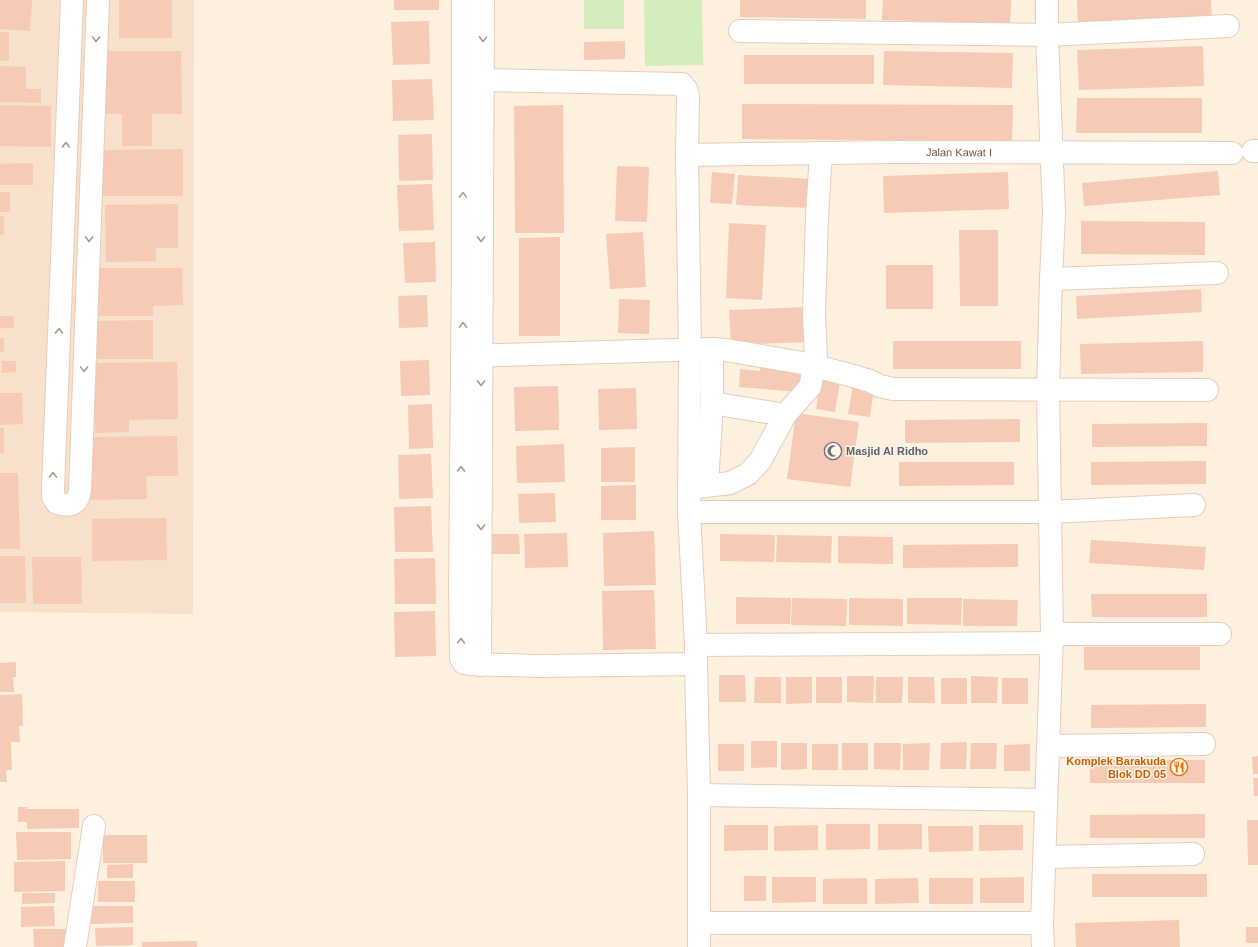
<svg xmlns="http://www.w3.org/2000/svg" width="1258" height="947" font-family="Helvetica,sans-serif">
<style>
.residential{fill:#f7e1cc}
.green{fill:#d3edbc}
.building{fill:#f6cab4}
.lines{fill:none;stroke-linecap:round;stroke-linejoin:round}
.minor-casing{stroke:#e5cdbd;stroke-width:24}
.minor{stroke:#fff;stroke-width:22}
.oneway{stroke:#ad988f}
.labels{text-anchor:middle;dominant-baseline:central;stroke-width:3;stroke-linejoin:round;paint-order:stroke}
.street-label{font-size:11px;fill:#775344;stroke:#fff4e7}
.worship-label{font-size:11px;font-weight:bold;fill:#5b616d;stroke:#fff4e7;text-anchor:start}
.food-label{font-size:11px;font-weight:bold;fill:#c56008;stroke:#fff4e7;text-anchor:end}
</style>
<rect width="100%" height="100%" fill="#fef0de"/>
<polygon class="residential" points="0,0 194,0 193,614 0,612"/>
<g class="green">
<rect x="584" y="0" width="40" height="29"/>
<polygon points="644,0 702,0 703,65 645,66"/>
</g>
<g class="building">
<polygon points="0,0 32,0 30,31 0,29"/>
<rect x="119" y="0" width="53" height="38"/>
<rect x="394" y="0" width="45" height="10"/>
<polygon points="740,0 866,0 866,19 740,17"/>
<polygon points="883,0 1011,0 1010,24 882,20"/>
<polygon points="1077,0 1211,0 1212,19 1078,26"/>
<polygon points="429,21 430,64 393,65 391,22"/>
<rect x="0" y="32" width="9" height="29"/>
<polygon points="625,41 625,59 584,60 584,42"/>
<polygon points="1203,46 1204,86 1079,90 1077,50"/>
<polygon points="101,51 181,51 182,114 152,114 152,146 122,146 122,114 102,114"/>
<polygon points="884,51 1013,53 1012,88 883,85"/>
<rect x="744" y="55" width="130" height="29"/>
<polygon points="0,66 26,67 26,89 41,89 41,103 0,102"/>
<polygon points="432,79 434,120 393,121 392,80"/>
<polygon points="1077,98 1202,98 1202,133 1076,133"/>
<polygon points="742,104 1013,105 1012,141 742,139"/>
<polygon points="0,105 51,106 51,147 0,146"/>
<polygon points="563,105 564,233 515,233 514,106"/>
<polygon points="432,134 433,180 399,181 398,135"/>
<polygon points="183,149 183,196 100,196 100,150"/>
<polygon points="33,163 33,185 0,185 0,164"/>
<polygon points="617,166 649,167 647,222 615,221"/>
<polygon points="1218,171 1220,195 1084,206 1082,183"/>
<polygon points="712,172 735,174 732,204 710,203"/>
<polygon points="1008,172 1009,209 884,213 883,176"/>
<polygon points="738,175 812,179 810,208 736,205"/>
<polygon points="432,184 434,230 399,231 397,185"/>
<rect x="0" y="192" width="10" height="20"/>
<polygon points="178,204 178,248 156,248 156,261 106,262 105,205"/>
<rect x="0" y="216" width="4" height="19"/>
<polygon points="1081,221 1205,222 1205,255 1081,254"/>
<polygon points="729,223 766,225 762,300 726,298"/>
<polygon points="959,230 998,230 998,306 960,306"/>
<polygon points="643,232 646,287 610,289 606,234"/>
<polygon points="560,237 560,336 519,336 519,238"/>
<polygon points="435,242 436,282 405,283 403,243"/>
<rect x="886" y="265" width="47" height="44"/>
<polygon points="94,268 182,268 183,305 153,306 153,316 94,316"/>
<polygon points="1201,289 1202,312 1077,319 1076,296"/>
<polygon points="427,295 428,327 399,328 398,296"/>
<polygon points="619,299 650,300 649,334 618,333"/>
<polygon points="806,307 807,342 731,345 729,310"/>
<rect x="0" y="316" width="14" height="12"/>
<polygon points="153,320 153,359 93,359 93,321"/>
<rect x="0" y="338" width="4" height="14"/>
<rect x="893" y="341" width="128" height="28"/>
<polygon points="1203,341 1203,372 1081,374 1080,344"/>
<polygon points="429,360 430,395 401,396 400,361"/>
<polygon points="2,361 16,361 16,372 2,373"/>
<polygon points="760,361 801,365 799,392 739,387 740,369 760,371"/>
<polygon points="177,362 178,419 129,420 129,432 95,433 94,363"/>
<polygon points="821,379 840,382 835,412 816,409"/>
<polygon points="853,384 874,388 870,417 848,414"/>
<polygon points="558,386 559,430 515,431 514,387"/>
<polygon points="636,388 637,429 599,430 598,389"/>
<polygon points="0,393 22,393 23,424 0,425"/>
<polygon points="432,404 433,448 409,449 408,405"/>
<polygon points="796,413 859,422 850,487 787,479"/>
<polygon points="1020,419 1020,442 905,443 905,420"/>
<polygon points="1207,423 1207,446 1092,447 1092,424"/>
<rect x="0" y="428" width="4" height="25"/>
<polygon points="177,436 178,476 146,476 147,499 89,500 89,437"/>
<polygon points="564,444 565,482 517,483 516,446"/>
<polygon points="635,447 635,482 601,482 601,448"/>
<polygon points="431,454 433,498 399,499 398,455"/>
<polygon points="1206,461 1206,484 1091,485 1091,462"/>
<polygon points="899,462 1014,462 1014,485 899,486"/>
<polygon points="0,473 18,473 20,549 0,549"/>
<polygon points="636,485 636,520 601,520 601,486"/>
<polygon points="555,493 556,522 519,523 518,494"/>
<polygon points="431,506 433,552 395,552 394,507"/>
<polygon points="166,518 167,560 92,561 92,519"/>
<polygon points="654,531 656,585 604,586 603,533"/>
<polygon points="567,533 568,567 525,568 524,534"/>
<polygon points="490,534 519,534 520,554 491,554"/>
<polygon points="720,534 775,535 774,562 720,561"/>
<polygon points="777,535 832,536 831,563 776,562"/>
<polygon points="838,536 893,537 893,564 838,563"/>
<polygon points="1091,540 1206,547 1204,570 1089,563"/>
<polygon points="1018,544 1018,567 903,568 903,545"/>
<polygon points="0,556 25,556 26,603 0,603"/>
<polygon points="32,557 81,557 82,604 33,604"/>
<polygon points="435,558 436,604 395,604 394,559"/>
<polygon points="654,590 656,649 603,650 602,591"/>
<polygon points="1091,594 1207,594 1207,617 1092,617"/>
<polygon points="736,597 791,598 790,624 736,624"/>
<polygon points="792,598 847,599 846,626 791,625"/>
<polygon points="849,598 903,599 903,626 849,625"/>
<polygon points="907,598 962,598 961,625 907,624"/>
<polygon points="963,599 1018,600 1017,626 963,626"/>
<polygon points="435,611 436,656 395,657 394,612"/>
<rect x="1084" y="647" width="116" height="23"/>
<polygon points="16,662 16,677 13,677 14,692 0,692 0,663"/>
<polygon points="719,675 745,675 746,702 719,702"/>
<polygon points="847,676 874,676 873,703 847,702"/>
<polygon points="971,676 998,677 997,703 971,703"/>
<polygon points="755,677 781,677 781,703 754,703"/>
<polygon points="786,677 812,677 812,703 786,704"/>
<rect x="816" y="677" width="26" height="26"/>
<polygon points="876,677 903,677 902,703 876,703"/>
<polygon points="908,677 934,677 935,703 908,703"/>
<rect x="941" y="678" width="26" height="26"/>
<rect x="1002" y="678" width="26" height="26"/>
<polygon points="22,694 23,726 19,726 20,742 11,742 12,770 6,770 7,782 0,782 0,695"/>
<polygon points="1206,704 1206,727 1091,728 1091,705"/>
<polygon points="751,741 777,741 777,767 751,768"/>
<polygon points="967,742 966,769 940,769 941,743"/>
<polygon points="781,743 807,743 807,769 781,770"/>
<rect x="842" y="743" width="26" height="27"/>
<polygon points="874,743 901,743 900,770 874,769"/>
<polygon points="930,743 929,770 903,770 903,744"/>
<polygon points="971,743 997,743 996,769 970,769"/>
<rect x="718" y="744" width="26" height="27"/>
<rect x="812" y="744" width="26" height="26"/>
<polygon points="1030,744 1030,771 1004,771 1004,745"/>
<polygon points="1258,756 1258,774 1253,774 1252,757"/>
<rect x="1090" y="760" width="115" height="23"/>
<polygon points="1253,778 1258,778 1258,796 1254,796"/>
<polygon points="18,807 27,807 27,809 79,809 79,828 27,829 27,822 18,822"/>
<polygon points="1205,814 1205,838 1090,838 1090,815"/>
<polygon points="1247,820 1258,820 1258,865 1248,865"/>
<polygon points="826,824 870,824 870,849 826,850"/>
<polygon points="878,824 922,824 922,849 878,850"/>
<polygon points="724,825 768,825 768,850 724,851"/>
<polygon points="818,825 818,850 774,851 774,826"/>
<polygon points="979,825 1023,825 1023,850 979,851"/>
<polygon points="928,826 973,826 973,851 929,852"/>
<polygon points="16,832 71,832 71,859 17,860"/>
<rect x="103" y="835" width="44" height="28"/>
<polygon points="65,861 65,891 14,892 14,862"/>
<polygon points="133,864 133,878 107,878 107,865"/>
<rect x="1092" y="874" width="115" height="23"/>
<rect x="744" y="876" width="22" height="25"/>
<polygon points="772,877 816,877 816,902 772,903"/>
<polygon points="1024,877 1024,903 980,903 980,878"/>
<polygon points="867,878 867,904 823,904 823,879"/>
<polygon points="918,878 919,903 875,904 875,879"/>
<rect x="929" y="878" width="44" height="26"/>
<rect x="98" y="881" width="37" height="21"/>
<polygon points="22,893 55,893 55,903 22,904"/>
<polygon points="54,906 55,926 21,927 21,907"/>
<polygon points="91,906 133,906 133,923 91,924"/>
<polygon points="1179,920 1180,947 1076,947 1075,923"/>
<polygon points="133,927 133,945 96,946 95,928"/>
<rect x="1246" y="927" width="12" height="16"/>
<polygon points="33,929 68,929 68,947 34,947"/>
<polygon points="197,941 197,947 142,947 142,942"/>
</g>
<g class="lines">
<defs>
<g id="minor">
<path d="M72,0L53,489V497L57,503C70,507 78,505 80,490L98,0"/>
<polyline points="463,0 463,259 460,589 461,658 464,663 470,664 539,666 696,664"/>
<polyline points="740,31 1047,35 1228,26"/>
<polyline points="463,79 482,80 682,84 686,89 688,96 687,155 690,349 689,512 696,645 696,664 699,795 699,947"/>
<polyline points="1253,151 1258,151"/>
<path id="s1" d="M687,155L892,152L1232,153"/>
<polyline points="1051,279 1217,273"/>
<polyline points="462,356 712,349 726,350 802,363 850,375 870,381 880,386 893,389 1207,390"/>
<polyline points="712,403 785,415"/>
<polyline points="707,485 712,403 712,349"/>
<polyline points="689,488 730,483 748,474 760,461 785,415 810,387 816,359 814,314 817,216 821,153"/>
<polyline points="689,512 1050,512 1194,505"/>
<polyline points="1052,634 1220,634"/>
<polyline points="696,645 1052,643"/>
<polyline points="480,665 483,0"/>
<polyline points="1048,746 1204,744"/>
<polyline points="699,795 1046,800"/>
<polyline points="1045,857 1193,854"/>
<polyline points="699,923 1042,923"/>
<polyline points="75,947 94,826"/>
<polyline points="1043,947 1042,923 1052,634 1048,390 1051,279 1054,213 1047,35 1047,0"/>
</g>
</defs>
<use href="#minor" class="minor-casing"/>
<use href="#minor" class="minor"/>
</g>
<defs><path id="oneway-chevron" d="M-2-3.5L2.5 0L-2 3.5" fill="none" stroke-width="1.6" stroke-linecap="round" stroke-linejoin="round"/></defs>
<g class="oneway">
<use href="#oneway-chevron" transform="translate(96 39) rotate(92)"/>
<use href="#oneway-chevron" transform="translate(483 39) rotate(91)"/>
<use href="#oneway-chevron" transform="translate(66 145) rotate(-88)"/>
<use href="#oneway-chevron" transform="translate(463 195) rotate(-90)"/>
<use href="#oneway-chevron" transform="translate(89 239) rotate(92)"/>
<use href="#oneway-chevron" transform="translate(481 239) rotate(90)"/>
<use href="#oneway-chevron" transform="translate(463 325) rotate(-89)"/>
<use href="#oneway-chevron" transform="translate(59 331) rotate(-88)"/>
<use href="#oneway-chevron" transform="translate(84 369) rotate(92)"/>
<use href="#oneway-chevron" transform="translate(481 383) rotate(90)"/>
<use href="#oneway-chevron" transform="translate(461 469) rotate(-89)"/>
<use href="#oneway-chevron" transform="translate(53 475) rotate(-88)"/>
<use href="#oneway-chevron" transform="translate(481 527) rotate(90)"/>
<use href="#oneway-chevron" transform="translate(461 641) rotate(-91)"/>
</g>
<defs>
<symbol id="mosque-ring" viewBox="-11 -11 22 22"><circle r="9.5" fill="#fff4e7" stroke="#6b7280" stroke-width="1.5"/><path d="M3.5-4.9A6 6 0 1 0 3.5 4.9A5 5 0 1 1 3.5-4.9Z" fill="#6b7280"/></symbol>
<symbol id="restaurant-ring" viewBox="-11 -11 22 22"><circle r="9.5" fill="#fff4e7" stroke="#e8710a" stroke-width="1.5"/><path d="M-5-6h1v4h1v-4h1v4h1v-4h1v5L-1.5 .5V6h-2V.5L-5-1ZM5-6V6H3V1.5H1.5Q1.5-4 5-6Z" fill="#e8710a"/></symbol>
</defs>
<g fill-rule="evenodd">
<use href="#mosque-ring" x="823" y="441" width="20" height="20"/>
<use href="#restaurant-ring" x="1169" y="757" width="20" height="20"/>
</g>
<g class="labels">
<g class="street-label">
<text stroke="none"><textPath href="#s1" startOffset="272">Jalan Kawat I</textPath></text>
</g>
<g class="worship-label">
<text x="846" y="451">Masjid Al Ridho</text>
</g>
<g class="food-label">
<text x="1166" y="761">Komplek Barakuda<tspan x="1166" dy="13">Blok DD 05</tspan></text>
</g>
</g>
</svg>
